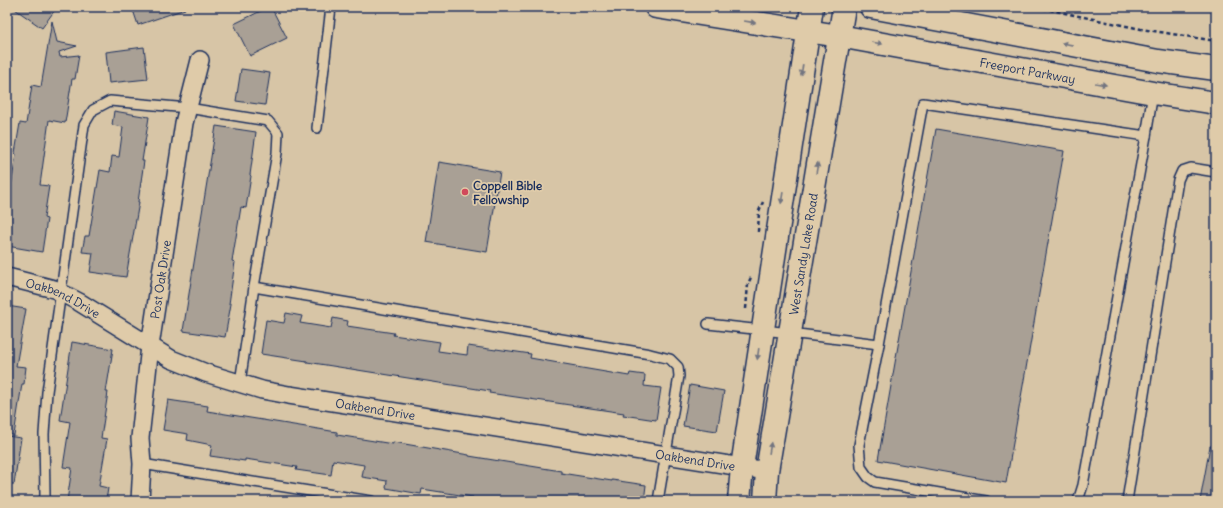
<svg xmlns="http://www.w3.org/2000/svg" width="1223" height="508" font-family="Delius,sans-serif">
<style>
.building{fill:#a9a095;stroke:#1b2f5e}
.lines{fill:none;stroke-linecap:round;stroke-linejoin:round}
.service-casing{stroke:#1b2f5e;stroke-width:12}
.minor-casing{stroke:#1b2f5e;stroke-width:20}
.secondary-casing{stroke:#1b2f5e;stroke-width:25}
.path{stroke:#1b2f5e;stroke-width:2.5;stroke-dasharray:4 3;stroke-linecap:butt}
.service{stroke:#dfcba9;stroke-width:9}
.minor{stroke:#dfcba9;stroke-width:17}
.secondary{stroke:#dfcba9;stroke-width:22}
.oneway{fill:#737580}
.poi-dot{fill:#d1495b;stroke:#dfcba9;stroke-width:1.5}
.labels{text-anchor:middle;dominant-baseline:central;stroke-width:3.5;stroke-linejoin:round;paint-order:stroke}
.street-label{font-size:12px;fill:#1b2f5e;stroke:#dfcba9}
.poi-label{font-size:12px;font-weight:bold;fill:#1b2f5e;stroke:#dfcba9;text-anchor:start}
</style>
<rect width="100%" height="100%" fill="#d7c5a6"/>
<filter id="ink" filterUnits="userSpaceOnUse"><feTurbulence type="fractalNoise" baseFrequency=".025" numOctaves="2"/><feDisplacementMap in="SourceGraphic" scale="8" xChannelSelector="R" yChannelSelector="G"/><feConvolveMatrix kernelMatrix="1 2 1 2 8 2 1 2 1" color-interpolation-filters="sRGB"/></filter>
<g filter="url(#ink)">
<g class="building">
<polygon points="12,7 57,7 42,28"/>
<polygon points="132,7 184,7 185,9 138,25"/>
<polygon points="269,7 271,7 287,38 250,56 234,24"/>
<polygon points="52,21 57,42 77,46 59,52 60,57 79,55 75,79 72,79 65,123 49,120 40,185 49,186 44,218 47,219 42,252 7,246 7,213 16,154 15,153 20,123 26,124 32,85 41,87"/>
<polygon points="144,47 148,79 109,83 106,52"/>
<polygon points="241,69 270,73 265,105 236,101"/>
<polygon points="114,111 149,117 142,161 144,161 138,202 139,202 126,277 90,272 93,253 82,252 85,236 89,236 100,170 110,172 112,156 119,157 123,127 112,125"/>
<polygon points="216,126 256,132 250,175 251,176 246,208 241,207 232,261 235,262 229,304 231,304 225,337 183,331"/>
<polygon points="936,129 1064,151 1006,483 878,460"/>
<polygon points="439,162 500,172 487,252 426,242"/>
<polygon points="7,306 26,309 16,366 26,367 24,384 22,384 14,435 7,435"/>
<polygon points="286,313 302,316 300,323 331,328 333,318 348,321 347,326 394,333 393,335 440,342 438,351 467,355 468,346 496,350 496,349 531,354 530,358 576,366 576,367 629,376 630,373 645,375 644,386 661,388 656,420 623,415 624,413 489,393 490,391 307,362 307,361 261,354 266,320 284,323"/>
<polygon points="72,342 113,349 106,392 108,392 101,438 107,439 99,486 108,488 106,501 67,501 72,468 63,467 70,422 60,420"/>
<polygon points="690,385 724,391 717,431 683,426"/>
<polygon points="168,400 208,406 207,411 337,432 337,435 393,444 393,442 428,448 469,455 469,456 561,471 561,473 612,481 612,480 646,485 644,501 480,501 473,500 473,497 422,489 421,494 386,488 387,481 362,477 364,465 333,460 331,475 296,470 297,467 245,459 245,461 210,456 212,445 187,440 188,434 163,430"/>
<polygon points="7,436 21,438 14,484 7,484"/>
<polygon points="1210,446 1216,446 1216,501 1200,501"/>
</g>
<g class="lines">
<defs>
<g id="service">
<polyline points="317,128 331,7"/>
<polyline points="254,287 650,354 670,359 678,367 679,376 658,501"/>
<polyline points="708,324 790,333 879,344 923,103 1146,136 1153,93"/>
<polyline points="879,344 859,445 861,467 868,477 875,482 986,501"/>
<polyline points="142,464 371,501"/>
<polyline points="44,501 45,495 44,434 47,392 84,125 93,110 110,101 188,108 268,121 278,133 277,153 254,287 240,383"/>
<polyline points="1078,501 1083,485 1146,136"/>
<polyline points="1127,501 1178,180 1182,171 1191,168 1216,172"/>
</g>
<g id="minor">
<path id="s1" d="M7,277L54,289L79,302L171,359L206,373L262,390L289,395L767,471"/>
<path id="s2" d="M140,501L142,464L140,438L150,346L184,123L200,60"/>
</g>
<g id="secondary">
<path id="s3" d="M656,7L839,36L1153,93L1216,103"/>
<polyline points="871,7 1158,61 1216,69"/>
<polyline points="739,501 742,467 812,7"/>
<path id="s4" d="M765,501L767,471L844,7"/>
</g>
</defs>
<use href="#service" class="service-casing"/>
<use href="#minor" class="minor-casing"/>
<use href="#secondary" class="secondary-casing"/>
<g class="path">
<polyline points="1036,7 1141,29 1216,41"/>
<polyline points="758,232 759,211 763,202"/>
<polyline points="746,309 748,284 752,275"/>
</g>
<use href="#service" class="service"/>
<use href="#minor" class="minor"/>
<use href="#secondary" class="secondary"/>
</g>
<defs><path id="oneway-solid" d="M-6-.8H1V-3.2L6.5 0L1 3.2V.8H-6Z"/></defs>
<g class="oneway">
<use href="#oneway-solid" transform="translate(750 22) rotate(9)"/>
<use href="#oneway-solid" transform="translate(877 43) rotate(10)"/>
<use href="#oneway-solid" transform="translate(1067 44) rotate(-169)"/>
<use href="#oneway-solid" transform="translate(802 70) rotate(99)"/>
<use href="#oneway-solid" transform="translate(1101 84) rotate(10)"/>
<use href="#oneway-solid" transform="translate(817 168) rotate(-81)"/>
<use href="#oneway-solid" transform="translate(782 198) rotate(99)"/>
<use href="#oneway-solid" transform="translate(758 354) rotate(98)"/>
<use href="#oneway-solid" transform="translate(770 448) rotate(-81)"/>
</g>
</g>
<circle class="poi-dot" cx="465" cy="192" r="4"/>
<g class="labels">
<g class="street-label">
<text stroke="none"><textPath href="#s3" startOffset="377">Freeport Parkway</textPath></text>
<text stroke="none"><textPath href="#s4" startOffset="250">West Sandy Lake Road</textPath></text>
<text stroke="none"><textPath href="#s2" startOffset="223">Post Oak Drive</textPath></text>
<text stroke="none"><textPath href="#s1" startOffset="60">Oakbend Drive</textPath></text>
<text stroke="none"><textPath href="#s1" startOffset="396">Oakbend Drive</textPath></text>
<text stroke="none"><textPath href="#s1" startOffset="720">Oakbend Drive</textPath></text>
</g>
<g class="poi-label">
<text x="473" y="185">Coppell Bible<tspan x="473" dy="14">Fellowship</tspan></text>
</g>
</g>
<rect width="1223" height="508" fill="none" stroke="#dfcba9" stroke-width="24"/>
<rect x="12" y="12" width="1199" height="484" fill="none" stroke="#1b2f5e" stroke-width="1.5" filter="url(#ink)"/>
</svg>
